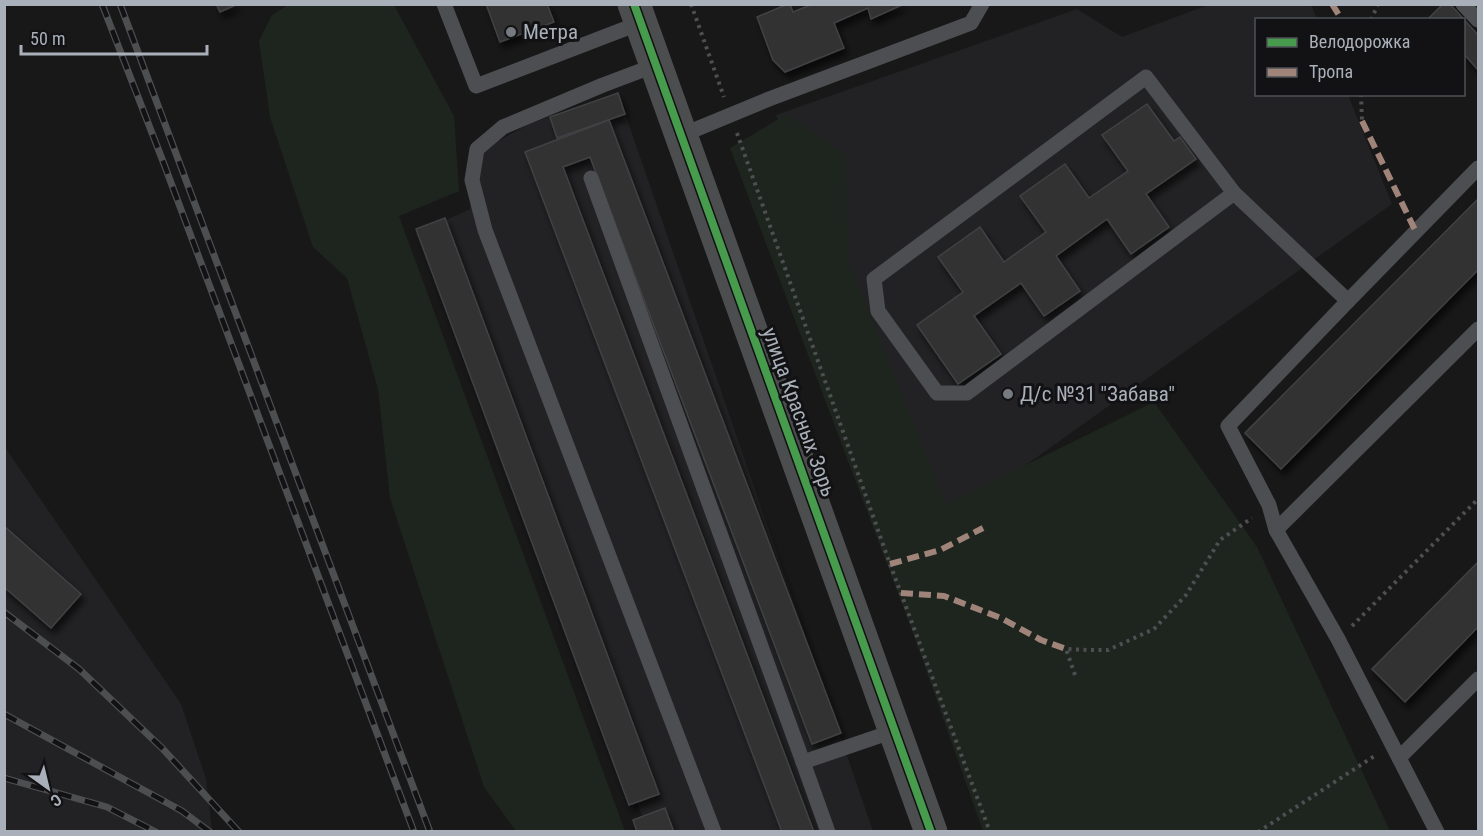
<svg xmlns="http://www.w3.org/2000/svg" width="1483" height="836" font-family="'Roboto Condensed',sans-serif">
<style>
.built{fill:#222224}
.green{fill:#1e251e}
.building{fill:#313132;stroke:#404244;stroke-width:1.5;filter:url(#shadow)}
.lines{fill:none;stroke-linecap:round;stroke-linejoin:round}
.path{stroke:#4e4f53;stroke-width:4;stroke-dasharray:3 4.5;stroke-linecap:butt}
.lane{stroke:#4c4e51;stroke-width:15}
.secondary{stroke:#4b4d4f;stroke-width:33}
.rail-casing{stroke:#4c4e50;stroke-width:7}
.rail{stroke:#121214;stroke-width:4.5;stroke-dasharray:14;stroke-linecap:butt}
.quiet{stroke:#a18479;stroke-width:6;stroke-dasharray:12 6;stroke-linecap:butt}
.cycleway-casing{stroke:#121214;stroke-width:11}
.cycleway{stroke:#469c4c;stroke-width:8}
.poi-dot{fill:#767b81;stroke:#121214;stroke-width:2}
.labels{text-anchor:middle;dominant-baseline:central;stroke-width:6;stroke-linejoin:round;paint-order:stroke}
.poi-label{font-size:21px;fill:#a9b0b9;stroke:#121214;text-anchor:start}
.street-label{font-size:21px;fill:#a9b0b9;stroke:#121214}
</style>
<defs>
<filter id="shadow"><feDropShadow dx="3.5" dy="6" stdDeviation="3" flood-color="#0009"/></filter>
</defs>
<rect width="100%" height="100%" fill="#181818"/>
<g class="built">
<polygon points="1208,5 1311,5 1317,19 1256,20 1256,94 1348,95 1392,204 943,524 776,115 1077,9 1122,37"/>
<polygon points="618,93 873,831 648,831 416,234 470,209 478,152 529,124"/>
<polygon points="4,446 181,704 206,779 212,831 5,831"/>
</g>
<g class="green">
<polygon points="288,5 394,5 454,116 459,191 399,216 625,831 516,831 484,787 390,498 378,389 347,278 313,247 270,117 259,41 272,15"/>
<polygon points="787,114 846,156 848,261 946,504 1154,402 1257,547 1390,831 983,831 913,633 730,148"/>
</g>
<g class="building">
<polygon points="216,4 238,4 220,12"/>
<polygon points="486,4 547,4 554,22 500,42"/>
<polygon points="788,4 790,4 793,12 813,4 904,4 871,19 868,8 834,23 844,48 785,72 773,60 757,17"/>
<polygon points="1443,4 1450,4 1478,35 1478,70 1464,54 1464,20 1430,20 1429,18"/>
<polygon points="618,93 625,114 557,138 550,117"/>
<polygon points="1147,104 1174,141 1180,137 1196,159 1146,194 1169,227 1131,254 1107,219 1056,256 1080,291 1044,316 1021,283 974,316 1001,354 958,384 917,325 963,292 938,257 980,227 1004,262 1046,232 1020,196 1065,164 1089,198 1128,171 1102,135"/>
<polygon points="609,120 841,733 812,744 590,157 563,167 814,832 782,832 525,152"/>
<polygon points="1478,199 1478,270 1281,469 1245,433"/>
<polygon points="445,218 659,794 629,805 416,229"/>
<polygon points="4,526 81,594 51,628 4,587"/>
<polygon points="1478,562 1478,627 1405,702 1372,669"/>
<polygon points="665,808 674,832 637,832 633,820"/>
</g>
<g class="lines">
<g class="path">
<polyline points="691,4 724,97"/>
<polyline points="1371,20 1378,4"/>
<polyline points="1361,94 1362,121"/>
<polyline points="737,133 890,564 990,832"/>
<polyline points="1352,626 1478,499"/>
<polyline points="1075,675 1066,649 1087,650 1108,650 1154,629 1186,595 1220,540 1252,518"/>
<polyline points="1258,832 1376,755"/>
</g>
<g class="lane">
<polyline points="444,4 476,86 640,23"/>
<polyline points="1463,4 1478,20"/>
<polyline points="656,65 603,85 503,127 477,149 472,180 485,230 714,832"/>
<polyline points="682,135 769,99 971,23 982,4"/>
<polyline points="591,178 803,762"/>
<polyline points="1234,193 967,393 937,393 878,311 874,279 1146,77 1234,193 1348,301"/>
<polyline points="1276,530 1478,329"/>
<polyline points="1399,758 1478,679"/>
<polyline points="828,832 803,762 894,731"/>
<polyline points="1437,832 1338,639 1276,530 1269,505 1228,426 1348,301 1478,168"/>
</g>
<polyline class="secondary" points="634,4 931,832"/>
<defs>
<g id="rail">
<polyline points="102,4 164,164 414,832"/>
<polyline points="120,4 430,832"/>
<polyline points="4,612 79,669 162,748 239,832"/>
<polyline points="4,714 182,811 210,832"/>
<polyline points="4,778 107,807 156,832"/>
</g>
</defs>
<use href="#rail" class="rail-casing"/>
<use href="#rail" class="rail"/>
<g class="quiet">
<polyline points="1332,4 1342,20"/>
<polyline points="1362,121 1416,232"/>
<polyline points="890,564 940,550 983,528"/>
<polyline points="901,593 944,596 1001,618 1041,640 1066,649"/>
</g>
<defs>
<polyline id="cycleway" points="634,4 931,832"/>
</defs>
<use href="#cycleway" class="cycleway-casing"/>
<use href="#cycleway" class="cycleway"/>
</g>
<g class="poi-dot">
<circle cx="511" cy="32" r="6"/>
<circle cx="1008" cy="394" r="6"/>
</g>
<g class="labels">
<g class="poi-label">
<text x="523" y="32">Метра</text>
<text x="1020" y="394">Д/с №31 "Забава"</text>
</g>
<g class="street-label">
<text transform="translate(799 412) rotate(70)">улица Красных Зорь</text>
</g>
</g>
<rect width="1483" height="836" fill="none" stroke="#a9b0b9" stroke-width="12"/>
<rect x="1255" y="18" width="210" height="78" fill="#121214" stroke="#4e5156" stroke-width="1.5"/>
<rect x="1267" y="38" width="30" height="9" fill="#469c4c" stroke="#4e5156" stroke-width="1.5"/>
<text x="1309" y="48" font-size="18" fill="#a9b0b9">Велодорожка</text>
<rect x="1267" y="68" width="30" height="9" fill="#a18479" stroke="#4e5156" stroke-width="1.5"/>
<text x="1309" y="78" font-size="18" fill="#a9b0b9">Тропа</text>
<g transform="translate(48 788) rotate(146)" stroke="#121214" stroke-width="4.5" paint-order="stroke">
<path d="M0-4.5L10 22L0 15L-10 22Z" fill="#a9b0b9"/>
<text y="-9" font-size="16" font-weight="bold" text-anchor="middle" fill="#a9b0b9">С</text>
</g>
<path d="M21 45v9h186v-9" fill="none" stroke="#a9b0b9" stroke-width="3"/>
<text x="30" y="45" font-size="18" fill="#a9b0b9" stroke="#121214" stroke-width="4.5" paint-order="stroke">50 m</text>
</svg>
